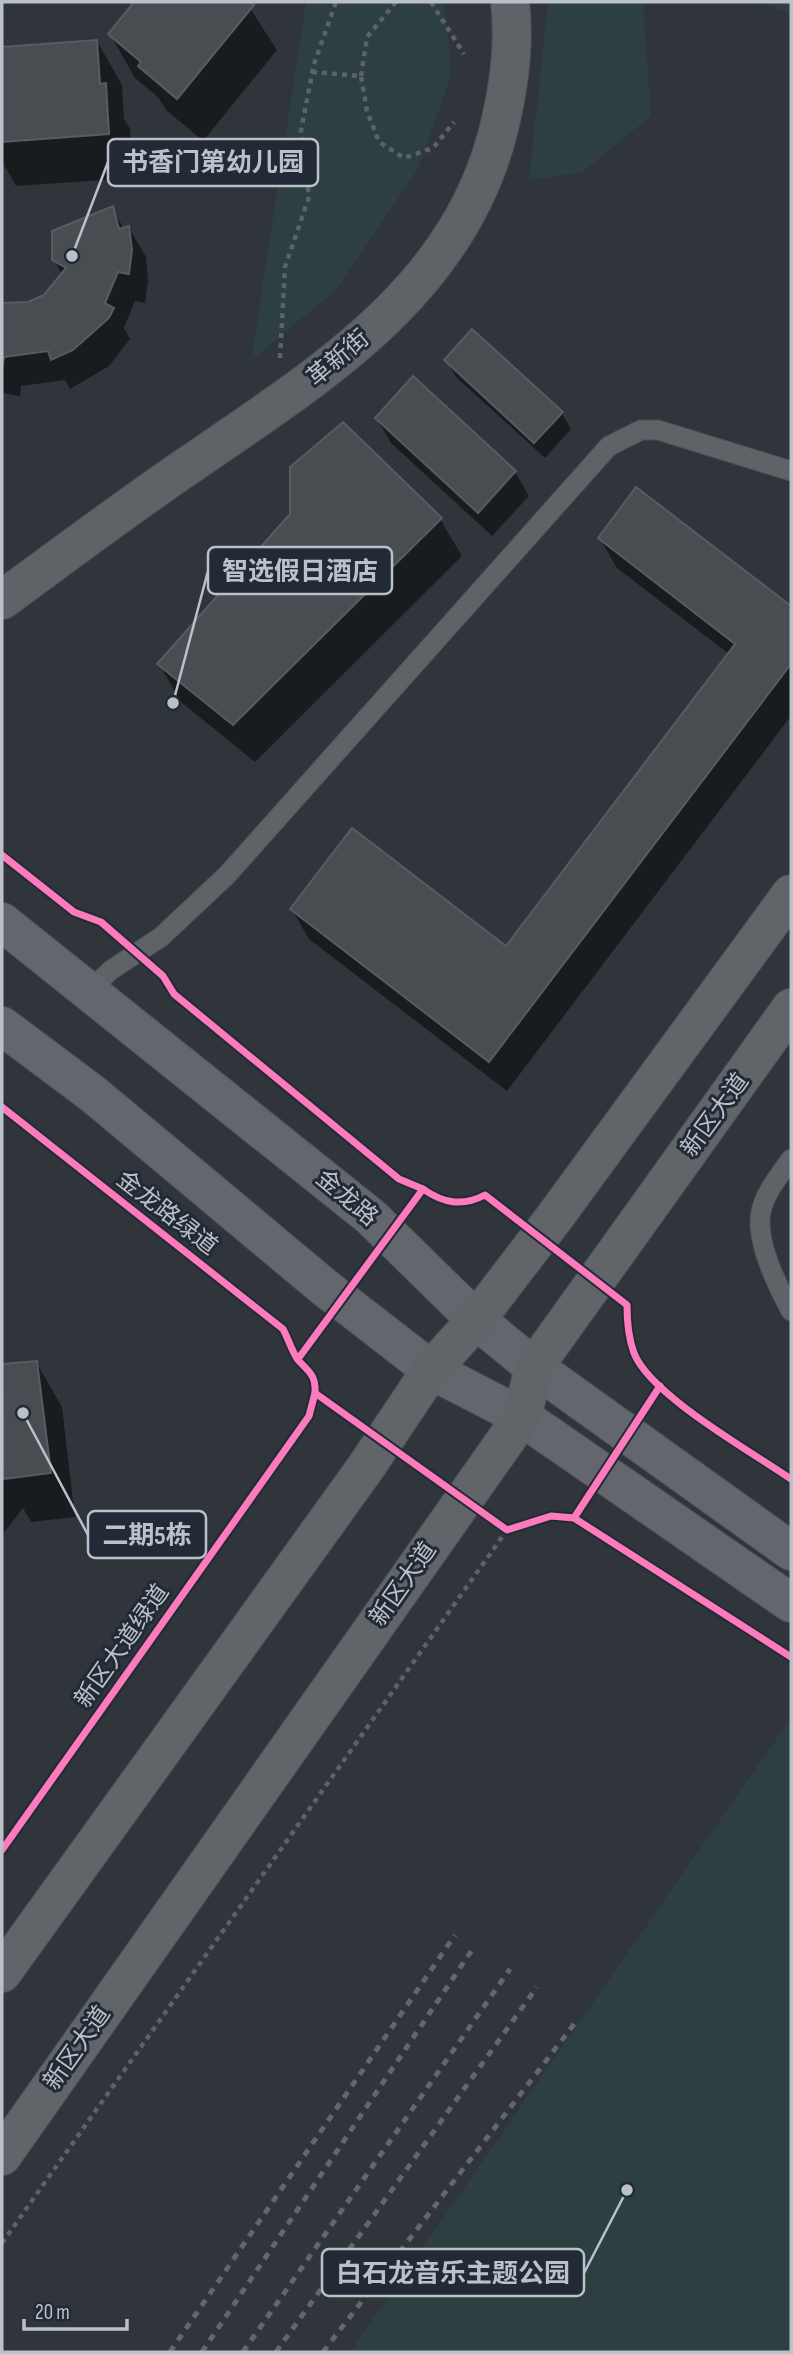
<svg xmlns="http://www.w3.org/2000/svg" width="793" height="2354" font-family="'Sofia Sans Condensed','Noto Sans SC',sans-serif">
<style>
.green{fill:#2d3f41}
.shadow{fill:#0007}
.building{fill:#484d52;stroke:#575c62;stroke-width:2}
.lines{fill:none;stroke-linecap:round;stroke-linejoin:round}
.service-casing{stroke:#4c5155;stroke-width:21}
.tertiary-casing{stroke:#4c5155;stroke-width:40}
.secondary-casing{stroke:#4c5155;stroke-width:40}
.primary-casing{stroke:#4c5157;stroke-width:40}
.path{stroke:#5d6266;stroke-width:4.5;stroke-dasharray:5 5;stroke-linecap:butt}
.service{stroke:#5f6368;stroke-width:19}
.tertiary{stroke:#5f6368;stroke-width:38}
.secondary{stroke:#63676d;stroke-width:38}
.primary{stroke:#61656a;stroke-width:38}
.rail{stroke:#63676c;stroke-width:5;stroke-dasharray:7 7;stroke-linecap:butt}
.cycleway-casing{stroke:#222b35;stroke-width:11}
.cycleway{stroke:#fd7abc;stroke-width:7}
.labels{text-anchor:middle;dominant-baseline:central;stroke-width:6;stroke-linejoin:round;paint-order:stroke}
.street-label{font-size:24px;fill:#bac1ca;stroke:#222b35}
.leader{fill:none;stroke:#bac1ca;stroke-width:2.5}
.callout-dot{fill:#bac1ca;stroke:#222b35;stroke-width:2.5}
.callout{fill:#222b35;stroke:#bac1ca;stroke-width:2.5}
.callout-label{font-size:26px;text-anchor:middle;font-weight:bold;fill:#bac1ca}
</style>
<rect width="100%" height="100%" fill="#2f353b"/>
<g class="green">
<polygon points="306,2 445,2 451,76 418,169 336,290 251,361"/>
<polygon points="548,2 643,2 651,116 582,172 529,180"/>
<polygon points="759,2 791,2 791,15"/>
<polygon points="791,1718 791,2352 350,2352 770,1748"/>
</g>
<g class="shadow">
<polygon points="136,2 246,2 277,50 203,141 166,110 158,97 135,78 110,34"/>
<polygon points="97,41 122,85 124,119 130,129 134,178 16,186 2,161 2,48"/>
<polygon points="112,208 124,229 129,228 146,257 148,281 145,303 135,301 124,328 130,339 109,366 70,389 65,380 21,386 20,396 2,393 2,299 6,306 29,304 45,296 62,275 54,260"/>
<polygon points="446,360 562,413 571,429 545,458 456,377"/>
<polygon points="413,378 515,472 529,496 492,536 391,443 377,419"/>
<polygon points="637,490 791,608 791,716 507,1091 309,939 292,910 507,949 729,654 617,568 600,539"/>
<polygon points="440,519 462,556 255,762 181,702 159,664"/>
<polygon points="36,1362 62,1407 75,1517 31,1522 23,1508 2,1535 2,1366"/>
</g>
<g class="building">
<polygon points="134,2 249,2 254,5 177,99 138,66 141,62 108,34"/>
<polygon points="97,40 100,84 106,83 109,134 2,142 2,47"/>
<polygon points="113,206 119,229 129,226 132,250 129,274 118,272 105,303 114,308 109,318 73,350 51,360 48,351 4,357 2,367 2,303 28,302 44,295 66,268 52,260 52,231"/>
<polygon points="472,329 563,412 534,443 444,360"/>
<polygon points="413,376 516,471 478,513 375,418"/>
<polygon points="343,422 442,518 233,725 157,664 290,514 290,467"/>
<polygon points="636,487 791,606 791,664 489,1062 290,909 352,828 506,946 735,644 598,538"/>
<polygon points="37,1361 51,1473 3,1479 2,1364"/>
</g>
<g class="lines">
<defs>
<g id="service">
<polyline points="89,991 111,970 161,937 227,875 609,446 641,430 658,430 791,471"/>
<path d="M791,1159C780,1175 765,1192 761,1212C755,1241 778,1287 791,1311"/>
</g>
<path id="tertiary" d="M2,600C65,554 127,507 192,463C321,374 459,291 499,128C509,87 515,44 510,2"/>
<g id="secondary">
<polyline points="2,922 371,1217 476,1320 534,1367 791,1551"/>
<polyline points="2,1026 93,1094 324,1287 431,1370 522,1417 791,1603"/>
</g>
<g id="primary">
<polyline points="2,1973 366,1467 431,1370 476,1320 554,1218 791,894"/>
<polyline points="2,2156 522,1417 534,1367 791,1008"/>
</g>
</defs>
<use href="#service" class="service-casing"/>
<use href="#tertiary" class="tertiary-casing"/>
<use href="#secondary" class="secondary-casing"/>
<use href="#primary" class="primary-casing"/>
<g class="path">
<polyline points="431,2 464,54"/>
<polyline points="312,72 361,76 367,111 379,142 404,158 433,148 454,122"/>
<polyline points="361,76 367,37 396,2"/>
<polyline points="280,358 285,267 309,197 301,130 314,64 336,2"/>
<polyline points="2,2243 507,1530"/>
</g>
<use href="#service" class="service"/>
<use href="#tertiary" class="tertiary"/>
<use href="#secondary" class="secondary"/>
<use href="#primary" class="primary"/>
<g class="rail">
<polyline points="170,2352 455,1935"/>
<polyline points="202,2352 474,1947"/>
<polyline points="243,2352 510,1969"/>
<polyline points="276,2352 537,1987"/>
<polyline points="323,2352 578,2019"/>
</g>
<defs>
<g id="cycleway">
<polyline points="2,855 74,912 101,922 163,976 174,994 399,1179 423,1189"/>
<path d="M2,1107L283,1329C288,1338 292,1352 298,1360C309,1372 316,1375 315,1393L507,1530L551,1516L574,1518L791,1657"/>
<path d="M298,1359L423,1189C443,1203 462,1207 485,1195L627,1305C627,1322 628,1337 634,1353C650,1395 752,1452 791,1479"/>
<polyline points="574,1518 660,1386"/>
<polyline points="2,1850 309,1416 315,1393"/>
</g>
</defs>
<use href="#cycleway" class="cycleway-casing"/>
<use href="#cycleway" class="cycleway"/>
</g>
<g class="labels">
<g class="street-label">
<text transform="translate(338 358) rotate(-40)">革新街</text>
<text transform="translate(715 1115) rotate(-54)">新区大道</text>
<text transform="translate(347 1198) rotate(40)">金龙路</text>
<text transform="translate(167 1213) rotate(38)">金龙路绿道</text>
<text transform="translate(403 1584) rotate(-55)">新区大道</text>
<text transform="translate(122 1646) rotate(-55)">新区大道绿道</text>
<text transform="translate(77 2048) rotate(-55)">新区大道</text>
</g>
</g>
<path class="leader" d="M72 256L108 162M173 703L208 571M23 1413L88 1535M627 2190L584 2273"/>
<g class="callout-dot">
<circle cx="72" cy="256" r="7"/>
<circle cx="173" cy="703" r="7"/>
<circle cx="23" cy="1413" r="7"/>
<circle cx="627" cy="2190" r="7"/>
</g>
<g class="callout">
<rect x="108" y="139" width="210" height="47" rx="7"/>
<rect x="208" y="547" width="184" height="47" rx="7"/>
<rect x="88" y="1511" width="118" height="47" rx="7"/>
<rect x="322" y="2249" width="262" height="47" rx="7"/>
</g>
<g class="callout-label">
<text x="213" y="171">书香门第幼儿园</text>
<text x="300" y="580">智选假日酒店</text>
<text x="147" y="1544">二期5栋</text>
<text x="453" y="2282">白石龙音乐主题公园</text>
</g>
<rect width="793" height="2354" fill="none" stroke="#bac1ca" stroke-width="7"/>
<path d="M24 2319v10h103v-10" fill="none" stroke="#bac1ca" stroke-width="3.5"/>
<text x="35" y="2319" font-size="21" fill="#bac1ca" stroke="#222b35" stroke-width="5" paint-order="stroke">20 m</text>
</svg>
